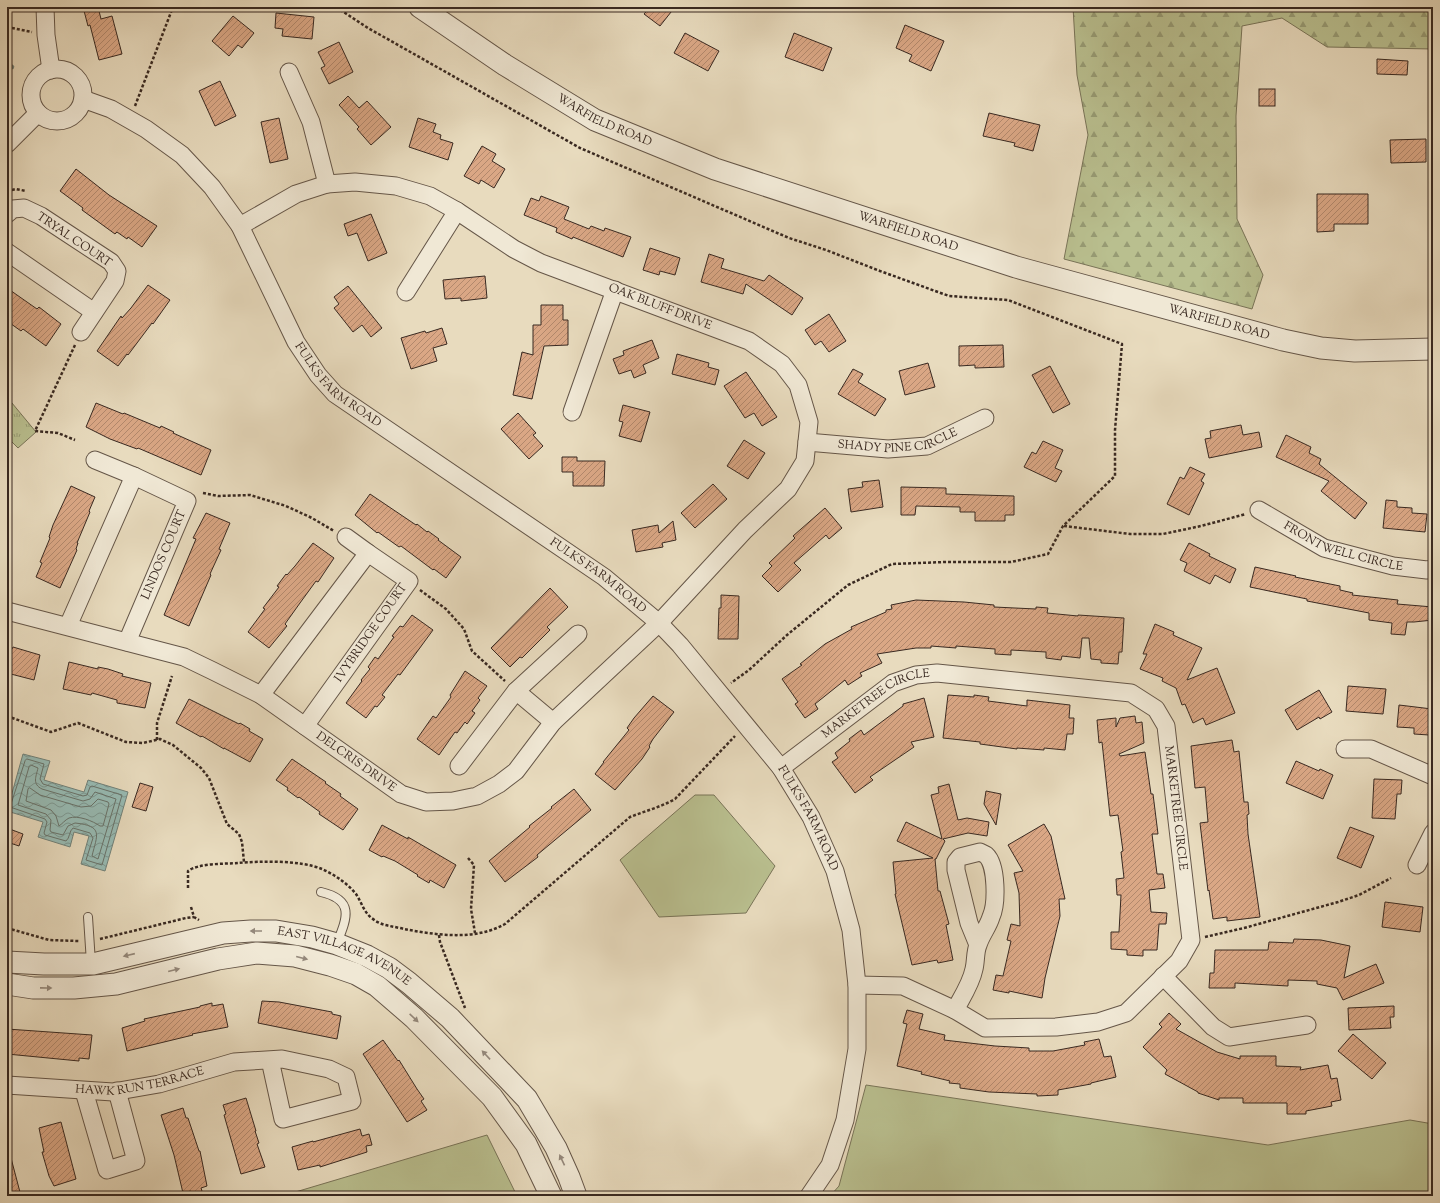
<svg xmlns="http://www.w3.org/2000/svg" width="1440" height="1203" font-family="'Sorts Mill Goudy',serif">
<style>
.grass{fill:#b9bf8f;stroke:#797458}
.forest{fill:url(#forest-firs);stroke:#797458}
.park{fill:url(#park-tufts);stroke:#797458}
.water{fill:url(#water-waves);stroke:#718179}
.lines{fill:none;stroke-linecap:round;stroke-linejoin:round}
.shore{stroke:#68726a;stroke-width:1}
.stream{stroke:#718179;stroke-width:4.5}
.building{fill:url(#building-hatch);stroke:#392921}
.service-casing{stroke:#655648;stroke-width:10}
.minor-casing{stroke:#655648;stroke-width:19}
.tertiary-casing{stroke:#655648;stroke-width:23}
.path{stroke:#392921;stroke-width:2.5;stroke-dasharray:3 2;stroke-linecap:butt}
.service{stroke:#f0e8d5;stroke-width:8}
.minor{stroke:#f0e8d5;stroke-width:17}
.tertiary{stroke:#f0e8d5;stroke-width:21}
.oneway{fill:#94887b}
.labels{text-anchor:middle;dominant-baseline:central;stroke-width:3;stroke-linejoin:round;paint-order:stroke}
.street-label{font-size:12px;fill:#392921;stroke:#f0e8d5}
</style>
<defs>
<pattern id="forest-firs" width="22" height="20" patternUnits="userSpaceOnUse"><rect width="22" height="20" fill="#b9bf8f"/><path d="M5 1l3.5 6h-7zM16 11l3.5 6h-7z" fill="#979b74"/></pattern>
<pattern id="park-tufts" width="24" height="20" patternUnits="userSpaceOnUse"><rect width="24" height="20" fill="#b9bf8f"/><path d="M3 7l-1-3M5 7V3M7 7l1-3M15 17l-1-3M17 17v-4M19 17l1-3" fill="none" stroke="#979b74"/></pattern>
<pattern id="water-waves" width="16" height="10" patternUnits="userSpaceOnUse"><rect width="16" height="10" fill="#97bbb4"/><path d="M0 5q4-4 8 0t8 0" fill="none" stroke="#7c9892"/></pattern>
<pattern id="building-hatch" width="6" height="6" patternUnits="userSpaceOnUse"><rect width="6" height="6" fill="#daa785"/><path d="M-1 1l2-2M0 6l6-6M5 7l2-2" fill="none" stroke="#b2886c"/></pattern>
</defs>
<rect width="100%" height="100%" fill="#e8dbbe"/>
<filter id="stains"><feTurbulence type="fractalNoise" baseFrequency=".005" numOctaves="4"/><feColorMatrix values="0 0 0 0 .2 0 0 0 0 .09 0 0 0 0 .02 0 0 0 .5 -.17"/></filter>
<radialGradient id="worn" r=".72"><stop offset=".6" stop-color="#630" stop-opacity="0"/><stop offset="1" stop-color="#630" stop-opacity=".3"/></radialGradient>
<g class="grass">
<polygon points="695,795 714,795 775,866 746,913 659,917 620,860"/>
<polygon points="866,1085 1268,1145 1410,1120 1433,1124 1433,1196 830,1196 839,1186"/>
<polygon points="487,1135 517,1196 282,1196"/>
</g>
<polygon class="forest" points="1073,7 1433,7 1433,49 1327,47 1282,18 1242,26 1236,116 1237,219 1263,275 1252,309 1064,259 1088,135 1077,75"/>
<polygon class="park" points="7,397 36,432 18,448 7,437"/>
<polygon class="water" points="23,754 50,761 44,780 84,792 88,780 128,792 105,871 81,864 89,836 74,832 70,847 38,837 43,822 7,811"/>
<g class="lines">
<g class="shore">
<path d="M27,759L44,764L40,779L43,784L83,796L87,795L90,787L92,786L122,795L102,865L86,860L93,838L90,833L73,828C69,831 70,838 66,841L45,835L44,833L47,822L45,819L10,807L25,761Z"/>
<path d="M31,765L38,768C36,777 32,784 42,789L83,801L90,799L95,792L116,799L98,859L92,856C97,835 104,826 75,823L68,826L63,835L51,832L50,830L51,820L46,814L18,805L29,767Z"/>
<path d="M30,788L40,795L81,807L91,806L98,799L108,802L109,804L103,826H100C93,821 78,815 69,818C65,820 62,824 59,826L56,816L51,810L26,801L28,789Z"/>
</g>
<polyline class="stream" points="7,64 12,67"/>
</g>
<g class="building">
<polygon points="83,7 98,7 101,19 112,16 122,54 99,60 90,25 88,26"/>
<polygon points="650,7 675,7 660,26 644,14"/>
<polygon points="276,13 314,17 312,39 282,36 283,29 275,28"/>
<polygon points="233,16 254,33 242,48 238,45 229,56 212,41"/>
<polygon points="905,25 944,41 931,71 909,61 912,55 896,48"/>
<polygon points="685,33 719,51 708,71 674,53"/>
<polygon points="794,33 832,48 823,71 785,57"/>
<polygon points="339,42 353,72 329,84 321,68 325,66 318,52"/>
<polygon points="1377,59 1408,61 1407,75 1377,74"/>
<polygon points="220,81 236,116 215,126 199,91"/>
<rect x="1259" y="89" width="16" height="17"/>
<polygon points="348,96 359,108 367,101 391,127 371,145 357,129 359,127 339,105"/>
<polygon points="989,113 1040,125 1033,151 1014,146 1015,143 983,136"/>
<polygon points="279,118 288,159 270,163 261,122"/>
<polygon points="418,118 436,124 433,132 441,135 440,139 453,143 448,160 409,147"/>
<polygon points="1426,139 1426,162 1391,163 1390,140"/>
<polygon points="482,146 496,154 492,161 505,169 494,188 481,180 479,184 464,176"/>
<polygon points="76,169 109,195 157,226 142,247 128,237 127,239 117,232 115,234 82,210 83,208 60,191"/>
<polygon points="1317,194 1368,194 1368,224 1334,224 1334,231 1317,232"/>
<polygon points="541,196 569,207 564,219 589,229 591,226 604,231 605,228 631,237 623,257 573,237 572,239 556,232 557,228 524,215 531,198 539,201"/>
<polygon points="371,214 387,253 368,261 357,233 348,236 344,224"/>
<polygon points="650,248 680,258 675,275 660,271 659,275 643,270"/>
<polygon points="709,254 724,259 721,268 764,281 769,275 803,298 792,315 746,284 743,294 701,282"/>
<polygon points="485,276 487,298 461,301 461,298 445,299 443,280"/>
<polygon points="148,285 170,300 153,324 152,323 128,355 127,354 118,366 97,351 121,316 122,318 131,308"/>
<polygon points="348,286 382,328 371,337 362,325 353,332 334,308 339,304 334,297"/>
<polygon points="7,288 37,309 39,307 61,324 46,346 23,329 21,331 7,321"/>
<polygon points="541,305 563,305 563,320 568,320 568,345 544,346 532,399 513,395 522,352 533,355 533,325 541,325"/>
<polygon points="829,314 846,341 829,352 821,341 815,345 805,330"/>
<polygon points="442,328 447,344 433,348 437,361 411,369 401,338 425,331 426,333"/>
<polygon points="652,340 659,358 643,365 646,373 634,378 631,370 619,374 613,359 624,355 623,351"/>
<polygon points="1003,345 1004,367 975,368 975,365 959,366 959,346"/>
<polygon points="677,354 709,363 708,367 719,370 715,385 672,374"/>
<polygon points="928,363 935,387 905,395 899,371"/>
<polygon points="1050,366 1070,404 1053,413 1032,375"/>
<polygon points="853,369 863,374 858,382 886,399 875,416 838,394"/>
<polygon points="746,372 777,417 762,426 754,413 745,418 724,386"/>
<polygon points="96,403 123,414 124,413 160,428 161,426 174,432 173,433 211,450 201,475 138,448 137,449 110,439 86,427"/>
<polygon points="623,405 650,412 641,442 619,436 623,422 619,421"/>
<polygon points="518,413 536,433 533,435 543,446 529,459 501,429"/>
<polygon points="1241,425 1243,435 1259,432 1262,447 1209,458 1205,439 1211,438 1210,431"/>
<polygon points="1286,435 1311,447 1309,453 1321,459 1319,464 1367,503 1355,519 1321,491 1329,481 1276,457"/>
<polygon points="744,440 765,453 748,479 727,466"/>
<polygon points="1043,441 1063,450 1055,468 1062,471 1056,482 1024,467 1032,452 1036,454"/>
<polygon points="562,457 577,457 577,461 605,461 604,486 573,486 573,472 562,472"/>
<polygon points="1190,467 1205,474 1201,481 1204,483 1189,515 1167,504 1180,477 1184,479"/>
<polygon points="879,480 883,507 851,512 848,489 863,487 862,482"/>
<polygon points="713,484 727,499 695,528 681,513"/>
<polygon points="71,486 95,497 89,511 90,512 77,543 78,543 76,549 77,550 60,588 36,577 42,563 40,562 50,538 49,537 53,525"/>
<polygon points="901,487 946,488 946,494 1014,496 1014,515 1005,515 1005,521 975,521 975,512 960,512 960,507 916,506 915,515 901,515"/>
<polygon points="370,494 416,525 417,524 427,532 428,531 439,539 438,540 461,557 446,578 434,569 433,570 401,546 399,547 378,532 377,533 355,515"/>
<polygon points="1386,500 1397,501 1397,507 1412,508 1412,513 1427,514 1425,532 1383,528"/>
<polygon points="825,508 842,528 829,539 826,535 794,563 801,570 778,592 762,576 772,566 769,563 795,538 793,536"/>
<polygon points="206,513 230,523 219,549 221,550 210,574 211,575 189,626 164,615 196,539 193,538"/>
<polygon points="673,521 676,540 662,543 663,547 636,552 632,530 658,525 659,533"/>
<polygon points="313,543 334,558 318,582 316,581 300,603 285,624 287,626 269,648 248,632 265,609 263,608 279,587 277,586 286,574 287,575 295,566"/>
<polygon points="1189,543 1210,554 1209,556 1236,569 1230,583 1215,575 1210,584 1184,571 1187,563 1180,560"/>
<polygon points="1255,567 1296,576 1295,577 1340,586 1340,590 1353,593 1352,595 1398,600 1397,604 1433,607 1433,620 1414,622 1407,622 1405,635 1391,634 1392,623 1369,620 1369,613 1307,601 1307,599 1250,587"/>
<polygon points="550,588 568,607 547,627 550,630 522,658 520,657 510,667 491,648"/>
<polygon points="721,595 739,596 738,639 718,639 719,608 721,608"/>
<polygon points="916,600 964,602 994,605 994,607 1036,609 1036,607 1048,608 1047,613 1078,616 1078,615 1124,618 1122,652 1119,652 1118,664 1101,663 1101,660 1091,659 1089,638 1082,638 1080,658 1062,656 1061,660 1046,658 1046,652 1011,650 1011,655 995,654 995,649 956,646 956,648 931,646 931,648 916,648 877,654 882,663 860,673 862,676 848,685 845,680 815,704 818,709 805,718 795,704 798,702 782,679 802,665 800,664 825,644 852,629 851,627 886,612 886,610 892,609 891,605"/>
<polygon points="412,615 433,630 400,675 398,674 382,695 385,697 377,707 375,706 366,718 346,703 362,681 361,680 370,669 368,667 375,657 378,659 394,637 392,636 400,626 403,627"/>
<polygon points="1155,624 1174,632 1173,635 1202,648 1187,680 1217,668 1235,713 1206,725 1203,718 1193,723 1185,704 1182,705 1176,688 1162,681 1163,678 1140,669 1147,654 1143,654"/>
<polygon points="13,647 40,655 34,680 7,673 7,648 12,649"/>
<polygon points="69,662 98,669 98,667 108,669 123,674 122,676 151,683 145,708 117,703 117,700 92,693 91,695 63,689"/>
<polygon points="465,671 487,686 478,698 480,700 472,711 475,713 467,724 465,722 457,733 455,732 439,755 417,739 433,716 436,718 451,697 450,695"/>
<polygon points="1348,686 1386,689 1383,714 1346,711"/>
<polygon points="1319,690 1332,712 1320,719 1319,717 1297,730 1285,710"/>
<polygon points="948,695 974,697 974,695 989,697 988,701 1027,706 1027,700 1070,705 1069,718 1074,718 1073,734 1067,734 1065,750 1044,748 1044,750 1017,748 1017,749 980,744 980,742 943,738"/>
<polygon points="653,696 674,712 653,739 649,746 650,747 642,759 615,790 595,774 604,762 603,762 629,730 627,728 634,718"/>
<polygon points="924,698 934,737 911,742 914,747 870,777 873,780 855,793 832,762 838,758 835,753 850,741 849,739 861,730 864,735 903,706 903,704"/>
<polygon points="189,699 239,724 240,723 250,729 249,731 263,739 250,762 224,748 224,749 202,736 201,737 176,723"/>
<polygon points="1399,705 1432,709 1429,735 1414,734 1414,728 1397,727"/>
<polygon points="1135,716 1136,723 1142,722 1144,743 1119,754 1120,756 1145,752 1151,794 1153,794 1158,834 1152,834 1157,874 1163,874 1165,888 1149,890 1151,912 1167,913 1166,924 1159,924 1157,950 1143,950 1143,956 1127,955 1127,950 1111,949 1111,932 1119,932 1121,895 1117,895 1116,879 1124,878 1121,852 1123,851 1118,815 1110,816 1102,742 1099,743 1097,720 1116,718 1116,727 1120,718"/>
<polygon points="1232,740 1234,752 1239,751 1244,802 1248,802 1249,814 1247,815 1248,834 1260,917 1227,921 1227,917 1213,919 1209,890 1208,891 1200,823 1208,822 1205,787 1195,788 1191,746"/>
<polygon points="292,759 326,782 325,783 341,794 340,796 358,809 343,830 319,814 320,812 299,797 298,798 287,790 288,788 276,780"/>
<polygon points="1296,761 1319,771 1320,769 1333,775 1323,799 1286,783"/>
<polygon points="1374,779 1402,780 1401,794 1397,794 1395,819 1372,818"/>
<polygon points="140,783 153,787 146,811 132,807"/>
<polygon points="949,784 958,820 967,818 989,822 987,836 968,833 943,839 945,841 936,859 935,859 938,891 940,891 949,924 946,925 953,960 938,963 937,960 912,965 895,894 896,894 893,862 933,858 897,841 906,822 942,839 931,795 939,793 938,787"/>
<polygon points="574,789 591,810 537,855 538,857 505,882 489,861 530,827 529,826 552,808 551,807"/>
<polygon points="986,791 1001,794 996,825 984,804"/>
<polygon points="1044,824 1051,836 1065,899 1059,899 1060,916 1045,978 1042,998 1009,991 1009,993 993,990 996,975 1003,976 1011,941 1007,940 1011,924 1020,926 1019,893 1014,873 1023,871 1008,845"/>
<polygon points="382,825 408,839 408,837 456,865 444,888 430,880 429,883 417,876 418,875 395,861 383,856 382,857 369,850"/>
<polygon points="1350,827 1374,836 1361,868 1337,858"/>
<polygon points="7,828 23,834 19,846 7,842"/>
<polygon points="1385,902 1423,907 1420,932 1382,927"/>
<polygon points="1294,939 1321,940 1350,946 1344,978 1376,964 1384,983 1343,1000 1337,988 1317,984 1317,981 1288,980 1288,986 1235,983 1235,988 1209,988 1210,973 1214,973 1215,950 1268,950 1269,942 1293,943"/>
<polygon points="262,1001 279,1002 332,1012 332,1014 341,1016 337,1039 258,1023"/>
<polygon points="212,1003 212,1006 223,1004 228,1027 192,1034 193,1035 127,1051 122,1028 145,1021 144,1019 200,1007 200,1006"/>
<polygon points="1394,1006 1394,1017 1390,1017 1391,1028 1349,1030 1348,1008"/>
<polygon points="907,1010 923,1014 919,1029 945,1035 944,1040 995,1046 1029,1048 1029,1051 1053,1051 1085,1045 1084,1042 1099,1039 1104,1057 1111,1056 1116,1077 1091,1083 1091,1084 1058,1090 1058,1095 1037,1096 1037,1094 989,1092 960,1088 960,1084 949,1083 950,1081 921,1074 922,1072 897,1066 907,1024 903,1023"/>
<polygon points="1169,1013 1181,1024 1176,1029 1217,1052 1240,1059 1240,1056 1276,1056 1276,1066 1301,1067 1300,1070 1328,1065 1331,1079 1337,1078 1341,1100 1331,1102 1332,1106 1306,1111 1306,1114 1287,1114 1287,1103 1243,1103 1243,1098 1219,1098 1219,1100 1198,1093 1198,1092 1165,1074 1167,1070 1143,1047 1162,1027 1159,1024"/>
<polygon points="7,1029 92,1035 89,1059 79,1058 79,1061 7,1054"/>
<polygon points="1353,1034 1386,1063 1372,1079 1338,1051"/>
<polygon points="383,1040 398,1061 399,1060 417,1089 424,1099 421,1101 427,1110 407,1122 363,1054"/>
<polygon points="246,1098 256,1131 255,1131 259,1143 257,1144 265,1167 241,1174 224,1115 226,1114 223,1105"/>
<polygon points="183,1108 186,1118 188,1118 199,1151 200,1151 207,1186 201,1188 203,1194 196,1196 192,1196 191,1191 183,1193 174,1155 161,1115"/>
<polygon points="61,1122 76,1179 54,1186 49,1176 42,1152 44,1152 39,1128"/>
<polygon points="360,1129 362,1136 369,1134 372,1145 366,1146 367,1152 320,1167 320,1165 298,1170 292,1147 313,1141 313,1142"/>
<polygon points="7,1158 11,1158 21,1196 7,1196"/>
</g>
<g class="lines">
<defs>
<g id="service">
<path d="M321,892C355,900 347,918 337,943"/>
<polyline points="88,917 91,963"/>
</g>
<g id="minor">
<polyline points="45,7 46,35 51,70"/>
<circle cx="57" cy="95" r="26"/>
<polyline points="289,72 311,122 327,184"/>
<path id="s1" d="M83,99L111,109L146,129L182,155L212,187L240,226L296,342L318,375L335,394L604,577L659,623L680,645L781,768L811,817L835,871L851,930L857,985V1049L845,1120L830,1165L809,1196"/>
<polyline points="7,144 38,113"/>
<polyline points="7,214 13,209 24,208 41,216 111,262 117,271 115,281 81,332"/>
<polyline points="7,252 94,312"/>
<polyline points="406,292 457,211"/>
<polyline points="572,412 615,290"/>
<path id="s2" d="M807,442L888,449L927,446L985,418"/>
<polyline points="95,460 134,476 187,501 127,642"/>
<path id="s3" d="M1259,510L1324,548L1393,566L1427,570L1433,569"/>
<polyline points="346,537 368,553"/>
<path id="s4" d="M7,611L184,657L213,671L261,695L401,794L426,802L453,801L477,796L499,784L516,771L553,722L659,623L745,530L788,489L805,461L809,422L798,385L782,364L749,341L541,263L514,249L457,211L430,196L396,186L355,182L327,184L296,194L240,226"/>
<polyline points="68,626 134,476"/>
<polyline points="516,691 553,722"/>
<polyline points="261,695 368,553 409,581 305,726"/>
<polyline points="1345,749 1371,749 1433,776"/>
<polyline points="459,766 516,691 578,634"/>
<path id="s5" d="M781,768L893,683L916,675L937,673L1131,693L1156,709L1166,726L1191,940L1179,961L1126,1013L1098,1022L1056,1027L985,1028L955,1010L903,986L857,985"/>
<polyline points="1417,865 1433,833"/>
<polyline points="1163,976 1213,1027 1229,1037 1307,1025"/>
<path d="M955,1010C962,997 971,984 974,969C976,961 975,952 978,945C981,935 988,927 991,917C997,904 997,865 986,855C984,854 982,853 980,852L960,857L956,862V870L969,923L978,945"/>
<path id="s6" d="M7,1085L113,1092L159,1084L234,1062L282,1059L329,1069L346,1077L352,1101L283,1119L270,1060"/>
<polyline points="84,1091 107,1170 136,1161 117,1091"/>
</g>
<g id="tertiary">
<path id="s7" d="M420,7L505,65L595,120L715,169L1016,267L1283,340L1321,348L1355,351L1433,349"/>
<path id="s8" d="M7,962L44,964H93L223,933L251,931H276L312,937L337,944L367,956L389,968L409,983L450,1018L527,1099L556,1148L569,1177L576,1196"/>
<polyline points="7,984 33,988 74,988 116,984 218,959 257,953 295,956 330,965 356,974 377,986 414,1018 492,1097 526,1144 551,1196"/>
</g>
</defs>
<use href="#service" class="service-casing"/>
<use href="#minor" class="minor-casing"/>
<use href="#tertiary" class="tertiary-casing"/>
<g class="path">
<polyline points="336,7 368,28 580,148 789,238 826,250 880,271 949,296 1008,300 1122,344 1115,430 1115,476 1063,526 1048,554 1011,562 946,562 892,564 848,585 787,635 749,670 731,683"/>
<polyline points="7,27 32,32"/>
<polyline points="135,106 173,7"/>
<polyline points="7,191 16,189 26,191"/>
<polyline points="75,345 35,431 58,433 75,440"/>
<polyline points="203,493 218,496 250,495 286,506 312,518 334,531"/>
<polyline points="1064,526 1130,534 1163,534 1201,526 1246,514"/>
<polyline points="420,590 446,609 464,629 472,651 505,681"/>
<polyline points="7,716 51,732 78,723 126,742 143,743 160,739 173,745 201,768 209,778 227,824 239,834 242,842 244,862"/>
<polyline points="157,740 157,723 172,676"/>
<polyline points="468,858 474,865 471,909 475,933"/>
<path d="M188,888V871C199,863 224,864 238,863C261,861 300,860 322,869C335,875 347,883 356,894C362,903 364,913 373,919C381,926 393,926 404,929C436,935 475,941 505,924L630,817C645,811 661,807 675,799L735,736"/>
<polyline points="191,907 194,917 199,920"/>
<polyline points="7,928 49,940 79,941"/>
<polyline points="439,935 440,942 465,1008"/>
<polyline points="1205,937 1244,928 1338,902 1359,895 1391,878"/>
<polyline points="100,939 186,918 194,917"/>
</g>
<use href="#service" class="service"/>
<use href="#minor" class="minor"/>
<use href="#tertiary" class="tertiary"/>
</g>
<defs><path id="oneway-solid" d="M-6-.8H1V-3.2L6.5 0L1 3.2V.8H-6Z"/></defs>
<g class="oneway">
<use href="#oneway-solid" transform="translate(256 931) rotate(-180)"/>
<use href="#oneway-solid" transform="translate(129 955) rotate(167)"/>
<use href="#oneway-solid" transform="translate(302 958) rotate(14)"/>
<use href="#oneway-solid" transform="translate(174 970) rotate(-14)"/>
<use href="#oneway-solid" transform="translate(46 988) rotate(1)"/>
<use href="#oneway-solid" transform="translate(414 1018) rotate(43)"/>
<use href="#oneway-solid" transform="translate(486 1055) rotate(-133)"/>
<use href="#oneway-solid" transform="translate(562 1160) rotate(-115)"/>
</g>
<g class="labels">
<g class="street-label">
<text stroke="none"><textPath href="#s7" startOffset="217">WARFIELD ROAD</textPath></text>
<text stroke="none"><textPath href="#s7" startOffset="541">WARFIELD ROAD</textPath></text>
<text transform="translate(74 240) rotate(34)">TRYAL COURT</text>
<text transform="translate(660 307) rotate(21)">OAK BLUFF DRIVE</text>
<text stroke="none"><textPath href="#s7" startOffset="865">WARFIELD ROAD</textPath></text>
<text stroke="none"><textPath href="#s1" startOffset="396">FULKS FARM ROAD</textPath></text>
<text stroke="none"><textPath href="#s2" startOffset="92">SHADY PINE CIRCLE</textPath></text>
<text stroke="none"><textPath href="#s3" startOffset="93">FRONTWELL CIRCLE</textPath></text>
<text transform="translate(164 555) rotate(-67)">LINDOS COURT</text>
<text stroke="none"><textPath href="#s1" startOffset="720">FULKS FARM ROAD</textPath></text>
<text transform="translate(371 633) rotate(-55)">IVYBRIDGE COURT</text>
<text stroke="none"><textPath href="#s5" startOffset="116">MARKETREE CIRCLE</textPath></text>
<text stroke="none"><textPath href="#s4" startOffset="385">DELCRIS DRIVE</textPath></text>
<text stroke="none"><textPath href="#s5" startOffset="513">MARKETREE CIRCLE</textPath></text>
<text stroke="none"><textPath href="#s1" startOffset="1044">FULKS FARM ROAD</textPath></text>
<text stroke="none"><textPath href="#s8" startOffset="346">EAST VILLAGE AVENUE</textPath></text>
<text stroke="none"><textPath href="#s6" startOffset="134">HAWK RUN TERRACE</textPath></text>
</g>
</g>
<rect width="1440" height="1203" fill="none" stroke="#e8dbbe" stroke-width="24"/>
<rect x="8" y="8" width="1424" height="1187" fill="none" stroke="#392921" stroke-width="2"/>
<rect x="12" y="12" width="1416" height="1179" fill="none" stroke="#392921"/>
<rect width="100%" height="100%" filter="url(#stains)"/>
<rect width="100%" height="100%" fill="url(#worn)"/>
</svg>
